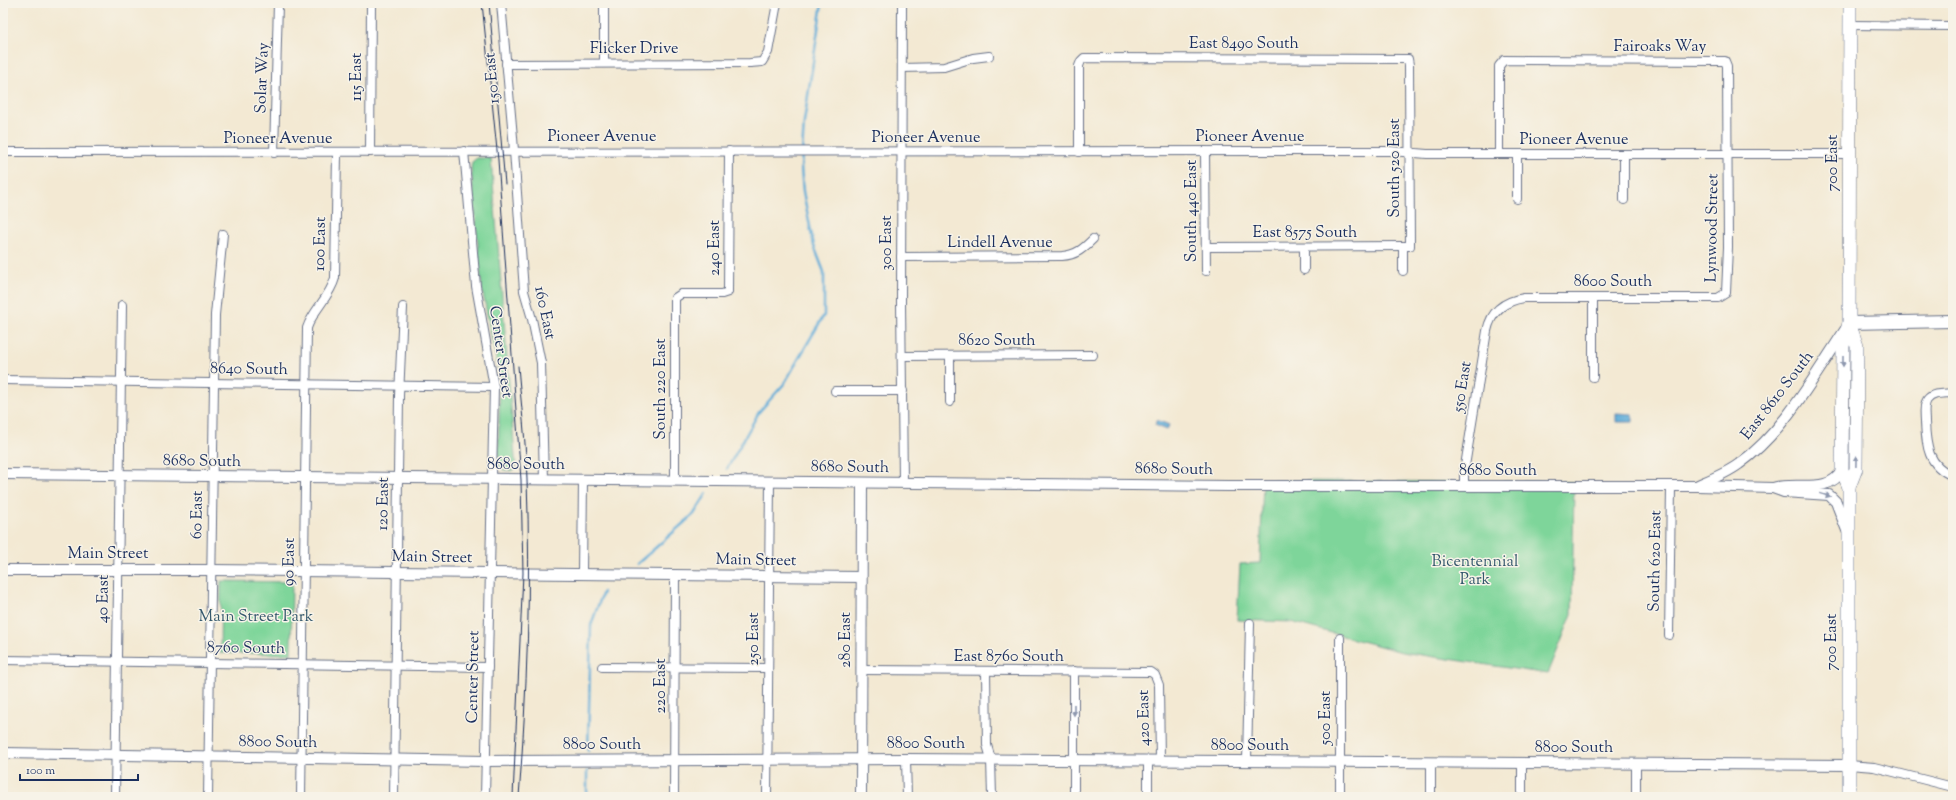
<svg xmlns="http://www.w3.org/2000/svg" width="1956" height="800" font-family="'Sorts Mill Goudy',serif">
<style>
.green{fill:#7ed59a;stroke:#4c827c}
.water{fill:#5eacd8;stroke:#3c6e9b}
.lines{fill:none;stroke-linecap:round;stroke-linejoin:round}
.stream{stroke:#5eacd8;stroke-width:2.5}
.minor-casing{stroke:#677087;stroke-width:10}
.tertiary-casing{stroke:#677087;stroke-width:12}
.secondary-casing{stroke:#677087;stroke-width:14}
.primary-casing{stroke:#677087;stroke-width:14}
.minor{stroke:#fff;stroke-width:8}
.tertiary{stroke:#fff;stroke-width:10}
.secondary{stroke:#fff;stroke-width:12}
.primary{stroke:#fff;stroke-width:13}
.tram{stroke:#1b2f5e;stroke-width:1}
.oneway{fill:#8d97ae}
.labels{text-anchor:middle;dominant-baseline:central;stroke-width:3;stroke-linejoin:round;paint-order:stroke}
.street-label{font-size:16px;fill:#1b2f5e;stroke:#f7f3e8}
.park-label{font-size:16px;fill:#34586d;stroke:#f7f3e8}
</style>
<rect width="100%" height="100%" fill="#f7f3e8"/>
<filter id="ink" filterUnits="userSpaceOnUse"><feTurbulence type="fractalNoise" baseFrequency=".025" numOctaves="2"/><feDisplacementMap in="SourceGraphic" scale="8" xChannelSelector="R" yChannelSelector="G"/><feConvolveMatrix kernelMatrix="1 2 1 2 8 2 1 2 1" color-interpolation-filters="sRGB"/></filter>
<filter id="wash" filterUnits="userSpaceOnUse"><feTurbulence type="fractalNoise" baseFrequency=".012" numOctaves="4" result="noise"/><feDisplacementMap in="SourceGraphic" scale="16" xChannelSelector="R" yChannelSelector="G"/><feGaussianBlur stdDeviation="0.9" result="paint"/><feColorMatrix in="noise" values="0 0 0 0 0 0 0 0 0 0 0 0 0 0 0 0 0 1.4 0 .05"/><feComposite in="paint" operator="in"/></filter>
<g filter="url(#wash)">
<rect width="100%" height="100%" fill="#f3e9d3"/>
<g class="green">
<polygon points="477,158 491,158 516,469 513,469 513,471 504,470 498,466 500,378 482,289 471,168 472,162"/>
<polygon points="1263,481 1574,482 1572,614 1548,674 1402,652 1291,622 1237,620 1240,564 1260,563"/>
<polygon points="221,581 292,582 291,654 220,653"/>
</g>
<g class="water">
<polygon points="1616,413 1633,414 1633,422 1616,422"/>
<polygon points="1157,420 1169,425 1167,430 1155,425"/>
</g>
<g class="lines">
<g class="stream">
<polyline points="727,469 759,412 784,384 824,315 824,272 814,246 803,192 801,168 804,122 822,3"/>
<polyline points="637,564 694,514 707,493"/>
<polyline points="588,751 591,625 603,592"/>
<polyline points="587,797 587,771"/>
</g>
</g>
</g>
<g filter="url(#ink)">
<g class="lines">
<defs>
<g id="minor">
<polyline points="501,3 513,137 524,291 532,319 541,363 544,480"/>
<polyline points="604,3 604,63"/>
<polyline points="902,3 901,302 903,483"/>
<polyline points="1850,25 1953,26"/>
<polyline points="506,64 750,63 762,62 768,52 777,3"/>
<polyline points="902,68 944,67 973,58 989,56"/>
<polyline points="464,151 476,286 494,387 485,797"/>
<polyline points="1205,151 1206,271"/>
<polyline points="3,152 1391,151 1427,154 1850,154"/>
<polyline points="370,152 371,3"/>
<polyline points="1079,152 1079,66 1081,61 1084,58 1408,59 1409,65 1410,246 1403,246 1403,271"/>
<polyline points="274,153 278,3"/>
<polyline points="1624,154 1624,200"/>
<polyline points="1517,199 1517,154"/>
<polyline points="1207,247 1403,246"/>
<polyline points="1304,247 1304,270"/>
<path d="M901,257L1062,256C1076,255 1083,249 1093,239"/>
<polyline points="1593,298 1593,377"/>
<polyline points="902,356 1093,355"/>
<polyline points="3,380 494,387"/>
<polyline points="835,391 903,391"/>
<path d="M1953,393C1944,394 1933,392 1927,400C1923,406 1925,416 1925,422C1926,446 1928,466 1953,476"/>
<polyline points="950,402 950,356"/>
<polyline points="675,480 675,298 681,294 722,294 728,292 729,151"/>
<path d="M1464,486V472L1487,331C1491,311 1504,301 1524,298H1718L1726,293L1728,247L1727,66L1725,61H1719L1504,60L1499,66V154"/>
<polyline points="582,574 583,480"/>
<polyline points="1669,635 1671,487"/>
<polyline points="1340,638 1340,797"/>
<polyline points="3,660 488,667"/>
<polyline points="602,667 768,668"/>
<polyline points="861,670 1151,672 1155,675 1159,685 1160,761"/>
<polyline points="986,671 987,745 991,759 992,797"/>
<polyline points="906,759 907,797"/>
<polyline points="1148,761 1148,797"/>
<polyline points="1247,761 1250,623"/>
<polyline points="1636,763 1636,797"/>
<polyline points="1849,765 1874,767 1953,787"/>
<polyline points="115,797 122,305"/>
<polyline points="208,797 215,315 223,234"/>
<path d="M301,797L307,328C313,310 330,297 335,278L337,153"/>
<polyline points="394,797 399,396 403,307"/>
<polyline points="674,797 675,575"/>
<polyline points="767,797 770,481"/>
<polyline points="1074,797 1074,671"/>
<polyline points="1431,797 1431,762"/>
<polyline points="1522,797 1522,763"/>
</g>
<g id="tertiary">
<path d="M3,474L1228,486H1697L1773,488C1795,481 1830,495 1842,470"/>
<path d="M1698,485C1712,479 1727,473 1739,464C1784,432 1815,375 1845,330"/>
<polyline points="1773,488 1784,492 1829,495 1836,502 1848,533"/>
<polyline points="3,570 211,570 861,577"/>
<polyline points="3,753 486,761 906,759 1849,765"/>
<polyline points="861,797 862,483"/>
</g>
<polyline id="secondary" points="1849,323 1953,321"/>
<g id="primary">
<polyline points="1849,487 1856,469 1857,346 1849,323"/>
<polyline points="1849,797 1849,487 1842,470 1843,346 1849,323 1850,3"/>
</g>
</defs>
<use href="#minor" class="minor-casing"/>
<use href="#tertiary" class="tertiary-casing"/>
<use href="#secondary" class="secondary-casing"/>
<use href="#primary" class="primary-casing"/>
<use href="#minor" class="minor"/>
<use href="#tertiary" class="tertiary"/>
<use href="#secondary" class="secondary"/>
<use href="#primary" class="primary"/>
<g class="tram">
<polyline points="482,3 498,160 521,480 523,573 513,797"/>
<polyline points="489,3 505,184"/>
<path d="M518,366C521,404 526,442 527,480C531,586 527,692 519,797"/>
</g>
</g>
<defs><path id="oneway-solid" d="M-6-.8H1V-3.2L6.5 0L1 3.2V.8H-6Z"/></defs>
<g class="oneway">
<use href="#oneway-solid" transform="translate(1843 361) rotate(90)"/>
<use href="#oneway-solid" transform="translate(1856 461) rotate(-89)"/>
<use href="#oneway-solid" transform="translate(1825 495) rotate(16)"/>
<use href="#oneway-solid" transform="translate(1074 710) rotate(90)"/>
</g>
</g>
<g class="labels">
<g class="street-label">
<text x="1244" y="44">East 8490 South</text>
<text x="1660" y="47">Fairoaks Way</text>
<text x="634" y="49">Flicker Drive</text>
<text transform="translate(357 77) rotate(-90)">115 East</text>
<text transform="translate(263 78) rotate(-88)">Solar Way</text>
<text transform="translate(493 78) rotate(-95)">150 East</text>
<text x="602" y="137">Pioneer Avenue</text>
<text x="1250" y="137">Pioneer Avenue</text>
<text x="926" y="138">Pioneer Avenue</text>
<text x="278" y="139">Pioneer Avenue</text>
<text x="1574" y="140">Pioneer Avenue</text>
<text transform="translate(1833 163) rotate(-90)">700 East</text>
<text transform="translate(1395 168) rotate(-90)">South 520 East</text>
<text transform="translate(1192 211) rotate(-90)">South 440 East</text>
<text transform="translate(1713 228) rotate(-89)">Lynwood Street</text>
<text x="1305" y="233">East 8575 South</text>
<text transform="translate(887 243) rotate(-90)">300 East</text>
<text x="1000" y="243">Lindell Avenue</text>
<text transform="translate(321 244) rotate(-89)">100 East</text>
<text transform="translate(715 248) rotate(-90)">240 East</text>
<text x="1613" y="282">8600 South</text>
<text transform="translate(544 313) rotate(78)">160 East</text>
<text x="997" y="341">8620 South</text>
<text transform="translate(500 352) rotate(82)">Center Street</text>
<text transform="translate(249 370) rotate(1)">8640 South</text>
<text transform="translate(1463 387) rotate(-81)">550 East</text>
<text transform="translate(661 389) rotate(-90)">South 220 East</text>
<text transform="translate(1778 396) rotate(-52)">East 8610 South</text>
<text transform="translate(202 462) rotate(1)">8680 South</text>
<text x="526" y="465">8680 South</text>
<text transform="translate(850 468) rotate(1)">8680 South</text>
<text transform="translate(1174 470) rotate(1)">8680 South</text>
<text x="1498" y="471">8680 South</text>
<text transform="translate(384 504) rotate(-89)">120 East</text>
<text transform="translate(198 515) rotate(-89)">60 East</text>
<text x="108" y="554">Main Street</text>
<text transform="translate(432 558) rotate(1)">Main Street</text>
<text transform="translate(756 561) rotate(1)">Main Street</text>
<text transform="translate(1656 561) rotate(-89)">South 620 East</text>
<text transform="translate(290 562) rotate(-89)">90 East</text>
<text transform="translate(104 599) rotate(-89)">40 East</text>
<text transform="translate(754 639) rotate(-90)">250 East</text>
<text transform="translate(846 640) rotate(-90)">280 East</text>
<text transform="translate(1832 642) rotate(-90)">700 East</text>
<text transform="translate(246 649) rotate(1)">8760 South</text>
<text x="1009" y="657">East 8760 South</text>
<text transform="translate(474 677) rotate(-89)">Center Street</text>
<text transform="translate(661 686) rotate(-90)">220 East</text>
<text transform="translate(1145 718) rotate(-91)">420 East</text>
<text transform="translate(1326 718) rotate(-90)">500 East</text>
<text transform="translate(278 743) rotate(1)">8800 South</text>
<text x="926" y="744">8800 South</text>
<text x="602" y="745">8800 South</text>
<text x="1250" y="746">8800 South</text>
<text x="1574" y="748">8800 South</text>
</g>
<g class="park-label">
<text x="1475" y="562">Bicentennial<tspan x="1475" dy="18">Park</tspan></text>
<text x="256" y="617">Main Street Park</text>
</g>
</g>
<rect width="1956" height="800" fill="none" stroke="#f7f3e8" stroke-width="16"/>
<path d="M20 774v6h118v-6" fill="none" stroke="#1b2f5e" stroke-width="2"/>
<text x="26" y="774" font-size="12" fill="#1b2f5e" stroke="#f7f3e8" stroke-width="3" paint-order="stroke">100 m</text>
</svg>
